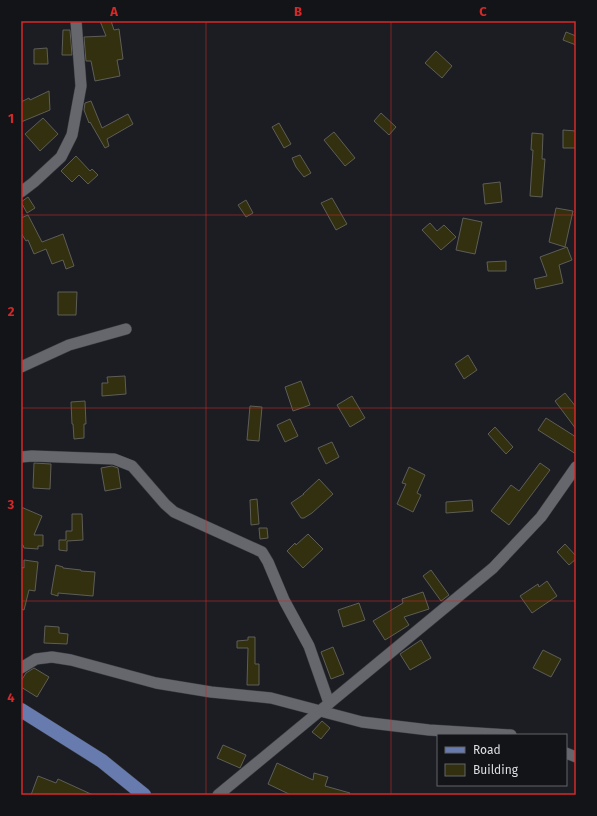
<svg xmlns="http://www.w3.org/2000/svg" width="597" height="816" font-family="'Fira Sans',sans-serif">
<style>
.building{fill:#32300e;stroke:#5e5e58}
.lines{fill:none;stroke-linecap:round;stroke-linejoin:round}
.minor-casing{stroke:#3a3b3f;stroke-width:12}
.major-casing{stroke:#3a3b3f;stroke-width:15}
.minor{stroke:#65676c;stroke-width:11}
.major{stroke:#687baf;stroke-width:14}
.grid{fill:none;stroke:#d62828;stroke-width:1;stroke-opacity:0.55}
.neatline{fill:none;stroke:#d62828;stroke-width:1.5}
.grid-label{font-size:13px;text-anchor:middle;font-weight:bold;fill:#d62828}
</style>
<rect width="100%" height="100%" fill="#1b1d22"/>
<g class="building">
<polygon points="100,21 111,21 114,30 119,29 123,59 117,60 120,76 95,81 91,61 86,61 84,37 106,36"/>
<polygon points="63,30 70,30 72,55 62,55"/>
<polygon points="566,32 576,36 576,45 563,40"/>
<polygon points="47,48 48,64 34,64 34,49"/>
<polygon points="436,51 452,66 442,78 425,63"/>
<polygon points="49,91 50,110 21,122 21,102 29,98 30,100"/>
<polygon points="91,101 102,128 128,114 133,124 107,139 109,146 105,148 90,122 89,123 84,110 85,103"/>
<polygon points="381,113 396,127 389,135 374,121"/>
<polygon points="43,118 58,134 40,151 25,134"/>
<polygon points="279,123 291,144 284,148 272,127"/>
<polygon points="563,130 576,131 576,148 563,148"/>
<polygon points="334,132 355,158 345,166 324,140"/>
<polygon points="532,133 543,134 542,159 545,159 542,197 530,196 533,150 531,150"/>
<polygon points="300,155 311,173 304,177 296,167 292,158"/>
<polygon points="76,156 90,171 92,169 98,175 88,184 79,175 72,182 61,171"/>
<polygon points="500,182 502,202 485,204 483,184"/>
<polygon points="28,197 35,208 27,213 21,202"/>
<polygon points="332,198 347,224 336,230 321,203"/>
<polygon points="246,200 253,213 246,217 238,205"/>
<polygon points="556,208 573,211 565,247 549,242"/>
<polygon points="28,215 42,242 63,234 74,266 66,269 63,260 52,264 46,249 34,254 28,240 26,241 21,233 21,218"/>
<polygon points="463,218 482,222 475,254 456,250"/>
<polygon points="430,223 437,231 444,225 456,237 441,250 422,230"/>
<polygon points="567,247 572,260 559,265 563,283 536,289 534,279 547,276 540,257"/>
<polygon points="506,261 506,271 488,271 487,262"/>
<polygon points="58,292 77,292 76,315 58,315"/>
<polygon points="468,355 477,370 464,379 455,364"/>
<polygon points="125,376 126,394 102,396 102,383 108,383 107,377"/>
<polygon points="301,381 310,405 293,411 285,387"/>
<polygon points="565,393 576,407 576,429 555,401"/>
<polygon points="352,396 365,418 350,427 337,405"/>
<polygon points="85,401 86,424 84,424 84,438 74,439 73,424 72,424 71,402"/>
<polygon points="250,406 262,407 259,441 247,440"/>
<polygon points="546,418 576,437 576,454 538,430"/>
<polygon points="290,419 298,436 285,442 277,425"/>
<polygon points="495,427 513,447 506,454 488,434"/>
<polygon points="332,442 339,457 326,464 318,448"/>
<polygon points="34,463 51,464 50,489 33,488"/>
<polygon points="540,463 550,470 509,525 491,511 511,485 519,491"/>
<polygon points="112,466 118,468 121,488 105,491 101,468"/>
<polygon points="409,467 425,475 417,493 421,495 413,512 397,504 406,484 402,483"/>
<polygon points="319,479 333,494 312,513 304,518 301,518 291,503 304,494 303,494"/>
<polygon points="257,499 259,524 251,525 250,500"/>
<polygon points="472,500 473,511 446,513 446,502"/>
<polygon points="21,507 42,516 34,535 43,535 43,546 38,546 38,549 24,548 23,545 21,545"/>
<polygon points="72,514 82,514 83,540 67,541 67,551 59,550 59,540 66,540 66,531 72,531"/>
<polygon points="259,528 267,528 268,538 260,539"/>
<polygon points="308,534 323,549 303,568 287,551 295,543 296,545"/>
<polygon points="565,544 576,556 576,559 569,565 557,552"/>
<polygon points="24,560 38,562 35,591 29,590 24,610 21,609 21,567 24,568"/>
<polygon points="56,565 63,567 63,568 81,570 81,571 95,572 93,596 58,593 58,596 51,594"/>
<polygon points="431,570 449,595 441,601 423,576"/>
<polygon points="547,581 557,596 532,613 520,596 538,584 539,587"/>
<polygon points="423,592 429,609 404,617 409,625 385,640 373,621 403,603 402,599"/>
<polygon points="359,603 365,620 343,627 338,610"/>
<polygon points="45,626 59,627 59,633 68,634 67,644 44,643"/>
<polygon points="248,637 255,637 255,664 259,664 259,685 247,685 248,648 237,648 237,641 248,640"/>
<polygon points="421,640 431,658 410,670 400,654"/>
<polygon points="333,647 344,674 331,679 321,652"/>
<polygon points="543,650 561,659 551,677 533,668"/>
<polygon points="34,668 49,677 37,697 21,687 21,681 26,673"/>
<polygon points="322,721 330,728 321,739 312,732"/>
<polygon points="223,745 246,755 240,768 217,758"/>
<polygon points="277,763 313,780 314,773 328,777 325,786 350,793 349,795 291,795 268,784"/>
<polygon points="38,776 56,783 58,779 93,795 31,795"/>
</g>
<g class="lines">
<defs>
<g id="minor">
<polyline points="21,192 34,182 61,157 72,135 81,86 76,21"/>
<polyline points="21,367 69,345 126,329"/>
<polyline points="21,457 32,456 114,459 132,466 165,504 174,512 262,552 268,562 284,600 309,646 329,703"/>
<polyline points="21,668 36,659 52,657 71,660 156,683 211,692 271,698 362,722 429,730 511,735"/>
<polyline points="566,753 576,757"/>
<polyline points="218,795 493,568 541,517 576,467"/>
</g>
<polyline id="major" points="21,710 102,761 144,795"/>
</defs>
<use href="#minor" class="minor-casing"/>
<use href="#major" class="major-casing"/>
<use href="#minor" class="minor"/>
<use href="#major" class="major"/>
</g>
<path class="grid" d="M206,21V795M391,21V795M21,215H576M21,408H576M21,601H576"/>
<rect width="597" height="816" fill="none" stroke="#121418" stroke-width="44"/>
<rect x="437" y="734" width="130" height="52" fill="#121418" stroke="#636569"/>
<rect x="445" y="747" width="20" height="6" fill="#687baf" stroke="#636569"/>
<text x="473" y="754" font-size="12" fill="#dddee2">Road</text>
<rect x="445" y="764" width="20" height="12" fill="#32300e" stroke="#636569"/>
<text x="473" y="774" font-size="12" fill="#dddee2">Building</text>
<rect x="22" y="22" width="553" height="772" class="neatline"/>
<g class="grid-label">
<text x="114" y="16">A</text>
<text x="298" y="16">B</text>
<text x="483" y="16">C</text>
<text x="11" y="123">1</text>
<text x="11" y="316">2</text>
<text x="11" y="509">3</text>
<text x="11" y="702">4</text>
</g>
</svg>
